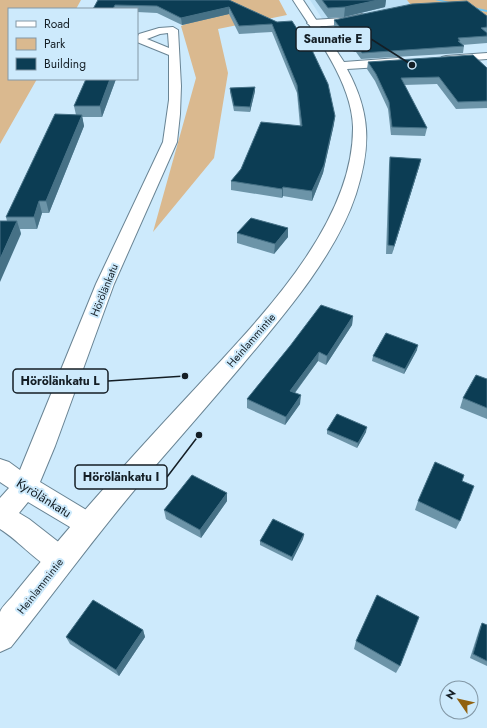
<svg xmlns="http://www.w3.org/2000/svg" width="487" height="728" font-family="Jost,sans-serif">
<style>
.built{fill:#bbdff5}
.green{fill:#dab98f}
.lines{fill:none;stroke-linecap:round;stroke-linejoin:round}
.stream{fill:#6dc3f2;fill-rule:evenodd}
.minor-casing{stroke:#698494;stroke-width:2}
.tertiary-casing{stroke:#698494;stroke-width:2}
.minor{fill:#fff;fill-rule:evenodd}
.tertiary{fill:#fff;fill-rule:evenodd}
.wall{fill:#6c94a8}
.shaded-wall{fill:#467186}
.building{fill:#0c3d54;stroke:#467186}
.labels{text-anchor:middle;dominant-baseline:central;stroke-width:4;stroke-linejoin:round;paint-order:stroke}
.street-label{font-size:11px;fill:#141e25;stroke:#cdeafc}
.near-street-label{font-size:13px;fill:#141e25;stroke:#cdeafc}
.leader{fill:none;stroke:#141e25;stroke-width:1.5}
.callout-dot{fill:#141e25;stroke:#cdeafc;stroke-width:1.5}
.callout{fill:#cdeafc;stroke:#141e25;stroke-width:1.5}
.callout-label{font-size:12px;text-anchor:middle;font-weight:bold;fill:#141e25}
</style>
<rect width="100%" height="100%" fill="#cdeafc"/>
<polygon class="built" points="310,0 407,0 410,4 341,19 323,20"/>
<g class="green">
<polygon points="0,0 81,0 76,9 9,9 9,79 37,79 0,144"/>
<polygon points="228,0 279,0 287,15 218,29 228,73 214,158 153,232 196,78 181,26 220,10"/>
<polygon points="407,0 487,0 487,17 422,7 410,4"/>
</g>
<g class="lines">
<g class="stream">
<polygon points="435,0 441,0 458,4 456,5"/>
<polygon points="468,6 487,10 487,12 467,8"/>
</g>
<defs>
<g id="minor">
<path d="M362,14L367,17L365,19C355,22 314,31 307,23L312,20L344,18Z"/>
<path d="M173,27L178,30L181,86L180,114L177,142L114,284L55,446L40,482L98,517L102,525L98,533L89,537L80,533L28,502L19,513L29,519L70,551L74,560L70,569L60,573C37,564 21,542 0,529V498L9,488L0,482V459L9,462L20,470L96,284L163,142L169,100V55L137,42V38L139,34L159,28ZM168,33L169,48L147,39L160,34Z"/>
</g>
<g id="tertiary">
<path d="M293,0H303L344,62L398,58L402,60L404,62L402,64L398,66L347,69C371,113 371,147 356,194C336,255 284,315 243,364C210,403 176,442 142,481C96,535 55,592 11,647L0,652C0,643 0,618 0,612C2,606 11,599 15,593C33,571 52,548 71,526C110,481 150,437 191,393C254,324 354,227 353,127C352,83 316,36 293,0Z"/>
<polygon points="487,53 487,59 446,62 442,61 440,59 442,57 446,56"/>
</g>
</defs>
<use href="#minor" class="minor-casing"/>
<use href="#tertiary" class="tertiary-casing"/>
<use href="#minor" class="minor"/>
<use href="#tertiary" class="tertiary"/>
</g>
<g class="wall">
<polygon points="98,0 229,0 277,22 334,124 323,173 312,201 283,196 282,198 231,190 231,181 300,126 297,93 272,32 239,34 229,14 182,25 157,13 137,12 137,9 93,9"/>
<polygon points="315,0 386,0 385,7 344,17 328,18"/>
<polygon points="487,16 487,43 462,45 464,46 463,53 361,59 356,52 354,52 334,26 334,20"/>
<polygon points="368,62 487,68 487,108 456,109 437,84 404,85 427,128 425,136 391,135 388,109 375,81 367,69"/>
<polygon points="86,79 116,79 102,117 82,117 84,126 49,213 42,213 37,229 20,229 21,234 7,221 6,217 76,115 74,106"/>
<polygon points="255,87 255,91 250,112 234,111 230,92 230,88"/>
<polygon points="390,157 421,159 419,167 392,254 386,254 389,165"/>
<polygon points="288,228 288,237 274,254 237,243 237,233"/>
<polygon points="353,316 352,325 326,365 318,361 295,393 300,404 285,425 247,408 247,399 290,346"/>
<polygon points="417,350 404,374 372,361 373,356"/>
<polygon points="487,379 487,419 460,408 463,398"/>
<polygon points="327,430 366,432 357,448 327,434"/>
<polygon points="462,481 460,521 456,529 415,510 418,501"/>
<polygon points="227,501 201,538 166,519 164,510"/>
<polygon points="304,534 303,539 292,561 260,545 260,541"/>
<polygon points="482,623 487,625 487,666 470,658 480,627"/>
<polygon points="143,630 145,637 119,676 70,644 66,637"/>
<polygon points="356,641 400,666 396,673 354,649"/>
</g>
<g class="shaded-wall">
<polygon points="378,0 386,0 385,7 344,17 345,7"/>
<polygon points="229,7 229,14 182,25 181,18"/>
<polygon points="110,79 116,79 102,117 100,106"/>
<polygon points="255,87 255,91 250,112 250,107"/>
<polygon points="82,115 84,126 49,213 46,201"/>
<polygon points="335,116 334,124 323,173 312,201 312,191"/>
<polygon points="421,159 419,167 392,254 394,246"/>
<polygon points="283,187 283,196 282,198 282,189"/>
<polygon points="39,201 42,213 37,229 34,217"/>
<polygon points="17,221 21,234 0,282 0,259"/>
<polygon points="288,228 288,237 274,254 275,244"/>
<polygon points="353,316 352,325 326,365 327,356"/>
<polygon points="418,345 417,350 404,374 405,369"/>
<polygon points="319,352 318,361 290,399 290,391"/>
<polygon points="301,395 300,404 285,425 286,417"/>
<polygon points="367,427 366,432 357,448 358,443"/>
<polygon points="227,493 227,501 201,538 200,530"/>
<polygon points="304,534 303,539 292,561 292,557"/>
<polygon points="143,630 145,637 119,676 116,670"/>
</g>
<g class="building">
<polygon points="98,0 229,0 277,22 292,21 299,32 303,31 328,84 335,116 324,165 312,191 283,187 282,189 231,181 241,169 261,122 302,126 297,85 272,24 239,26 229,7 181,18 157,6 115,5 113,9 93,9"/>
<polygon points="322,0 378,0 345,7 328,8"/>
<polygon points="467,1 487,16 487,27 481,28 487,33 487,36 458,38 460,41 458,41 464,46 362,53 357,45 355,45 334,20 412,4"/>
<polygon points="473,55 487,68 487,101 458,102 439,77 401,78 427,128 392,127 389,102 376,74 368,62"/>
<polygon points="86,79 110,79 100,106 74,106"/>
<polygon points="255,87 250,107 234,106 230,88"/>
<polygon points="55,114 82,115 46,201 39,201 34,217 6,217"/>
<polygon points="390,157 421,159 394,246 388,245"/>
<polygon points="251,218 288,228 275,244 237,233"/>
<polygon points="0,221 17,221 0,259"/>
<polygon points="321,305 353,316 327,356 319,352 290,391 301,395 286,417 247,399 290,346"/>
<polygon points="386,333 418,345 405,369 373,356"/>
<polygon points="476,375 487,379 487,408 463,398"/>
<polygon points="337,414 367,427 358,443 327,430"/>
<polygon points="435,462 464,475 462,481 474,486 460,521 418,501"/>
<polygon points="192,475 227,493 200,530 164,510"/>
<polygon points="273,519 304,534 292,557 260,541"/>
<polygon points="377,595 419,617 400,666 356,641"/>
<polygon points="93,600 143,630 116,670 66,637"/>
<polygon points="482,623 487,625 487,661 473,654"/>
</g>
<g class="labels">
<g class="street-label">
<text transform="translate(104 290) rotate(-68)">Hörölänkatu</text>
<text transform="translate(251 340) rotate(-49)">Heinlammintie</text>
<text transform="translate(40 586) rotate(-52)">Heinlammintie</text>
</g>
<g class="near-street-label">
<text transform="translate(44 498) rotate(32)">Kyrölänkatu</text>
</g>
</g>
<path class="leader" d="M412 65L371 39M185 376L108 381M199 435L167 477"/>
<g class="callout-dot">
<circle cx="412" cy="65" r="4"/>
<circle cx="185" cy="376" r="4"/>
<circle cx="199" cy="435" r="4"/>
</g>
<g class="callout">
<rect x="296" y="27" width="75" height="24" rx="4"/>
<rect x="13" y="369" width="95" height="24" rx="4"/>
<rect x="75" y="465" width="92" height="24" rx="4"/>
</g>
<g class="callout-label">
<text x="333" y="43">Saunatie E</text>
<text x="60" y="385">Hörölänkatu L</text>
<text x="121" y="481">Hörölänkatu I</text>
</g>
<rect x="8" y="8" width="130" height="72" fill="#cdeafc" stroke="#8398a6"/>
<rect x="16" y="21" width="20" height="6" fill="#ffffff" stroke="#8398a6"/>
<text x="44" y="28" font-size="12" fill="#141e25">Road</text>
<rect x="16" y="38" width="20" height="12" fill="#dab98f" stroke="#8398a6"/>
<text x="44" y="48" font-size="12" fill="#141e25">Park</text>
<rect x="16" y="58" width="20" height="12" fill="#0c3d54" stroke="#8398a6"/>
<text x="44" y="68" font-size="12" fill="#141e25">Building</text>
<g transform="translate(459 700) rotate(304)"><circle r="19" fill="#cdeafc" stroke="#8398a6"/>
<path d="M0-3L7 15L0 10L-7 15Z" fill="#91610f"/>
<text y="-6" font-size="11" font-weight="bold" text-anchor="middle" fill="#141e25">N</text>
</g>
</svg>
